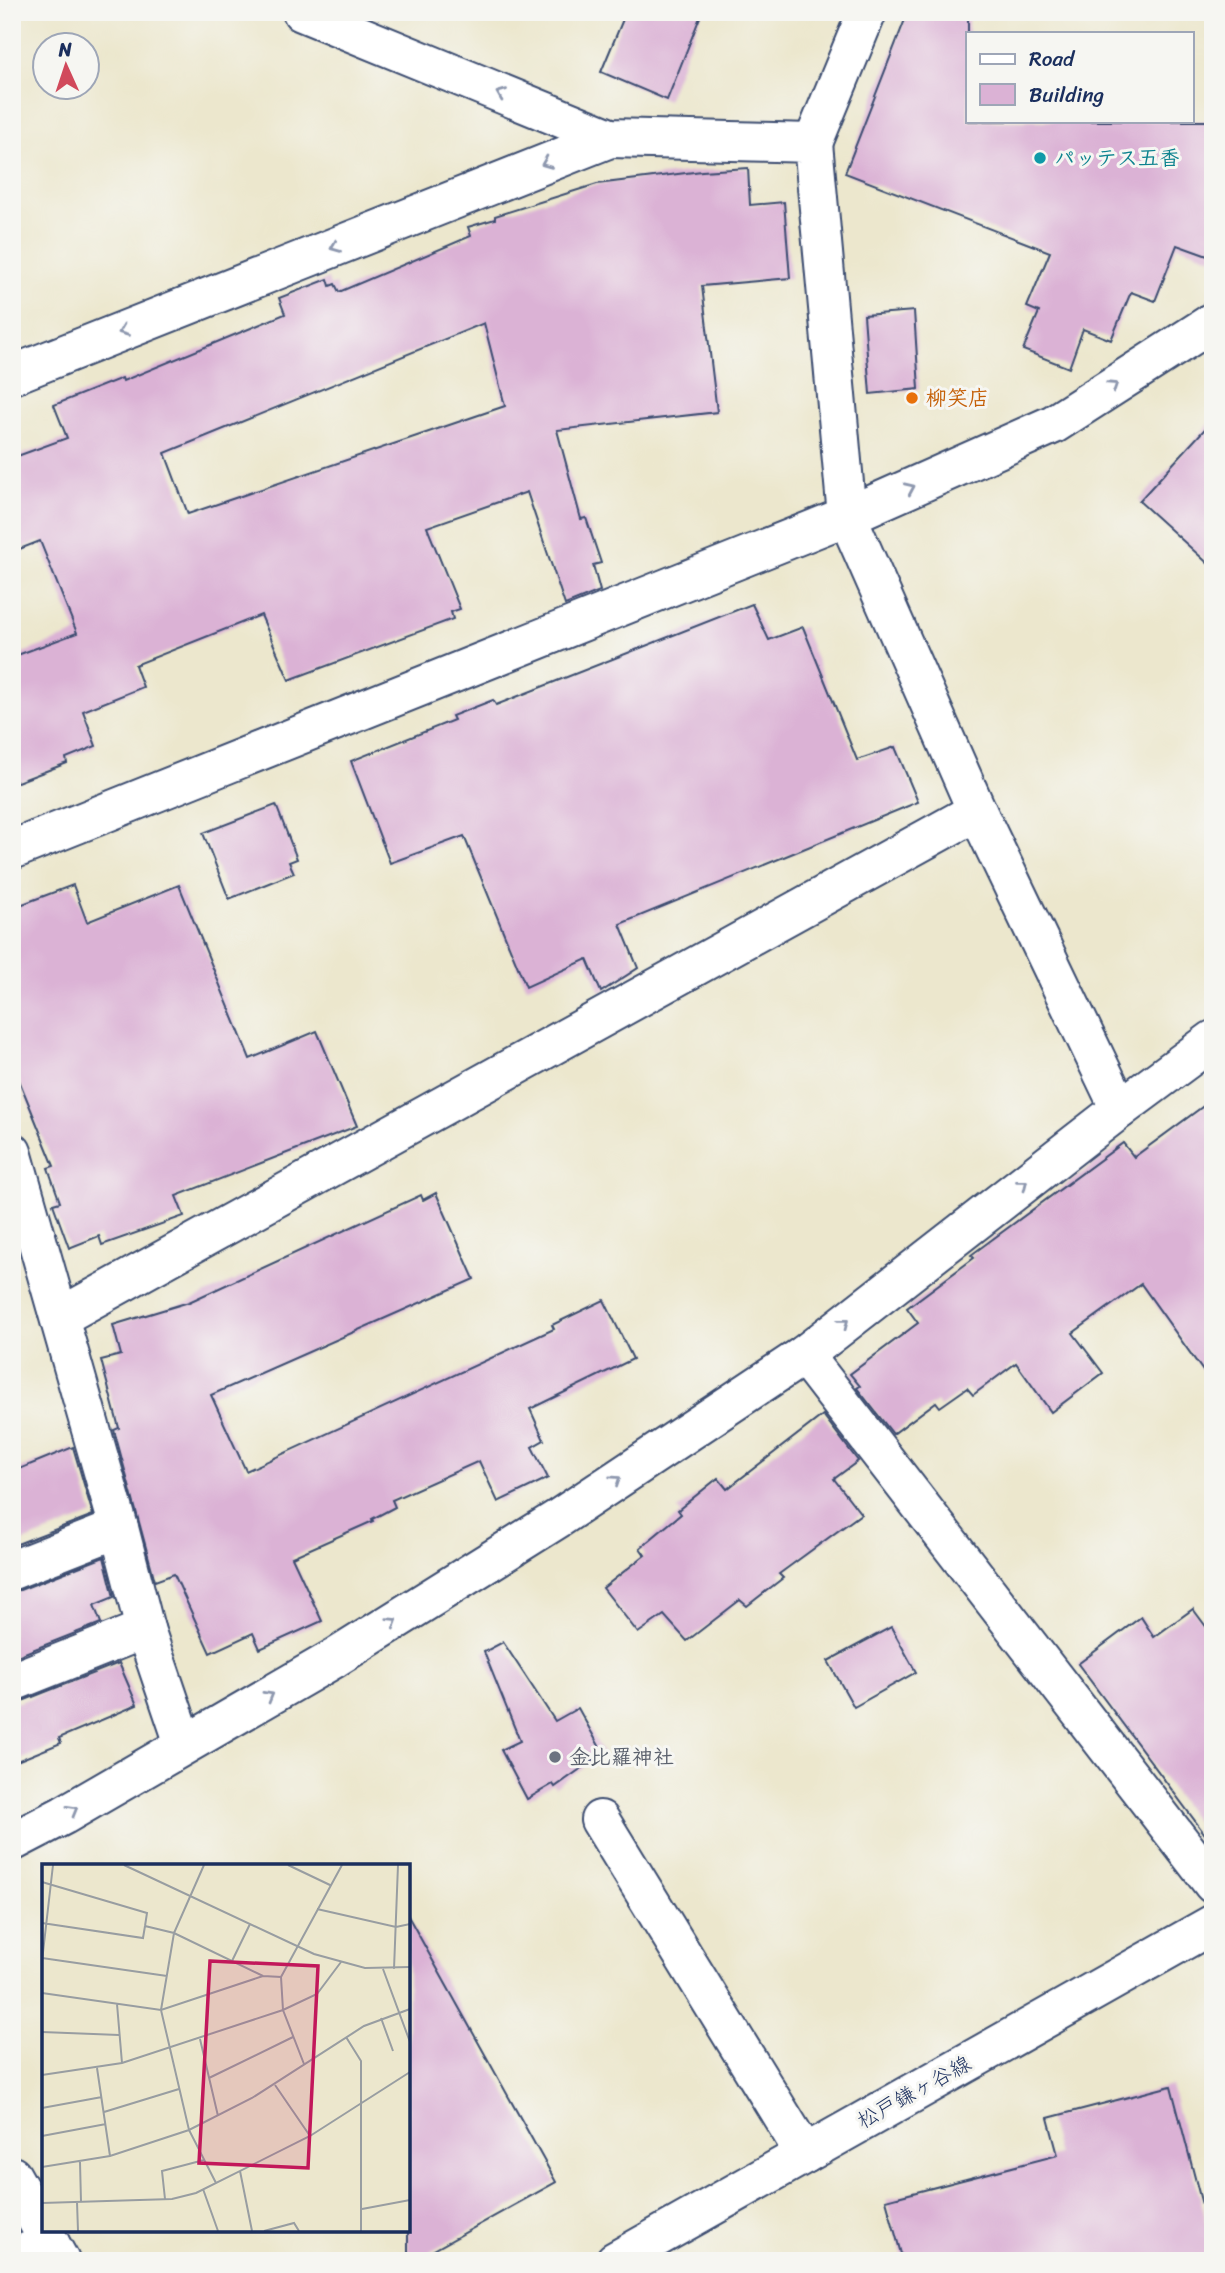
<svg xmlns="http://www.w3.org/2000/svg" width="1225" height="2273" font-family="Sriracha,'Klee One',sans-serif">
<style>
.building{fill:#dbb2d5;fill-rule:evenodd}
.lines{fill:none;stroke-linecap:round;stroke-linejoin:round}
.minor-casing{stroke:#3a4b6f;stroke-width:42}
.major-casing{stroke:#3a4b6f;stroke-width:42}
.minor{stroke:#fff;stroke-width:38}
.major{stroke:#fff;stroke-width:38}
.oneway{stroke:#8d97ae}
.culture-dot{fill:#0f9aa8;stroke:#f6f6f2;stroke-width:2.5}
.food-dot{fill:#e8710a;stroke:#f6f6f2;stroke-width:2.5}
.worship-dot{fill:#6b7280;stroke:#f6f6f2;stroke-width:2.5}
.labels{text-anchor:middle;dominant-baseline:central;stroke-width:6;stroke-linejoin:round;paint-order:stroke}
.culture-label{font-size:21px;font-weight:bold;fill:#0d838f;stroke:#f6f6f2;text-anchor:start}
.food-label{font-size:21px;font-weight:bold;fill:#c56008;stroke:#f6f6f2;text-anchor:start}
.worship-label{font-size:21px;font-weight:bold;fill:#5b616d;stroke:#f6f6f2;text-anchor:start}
.street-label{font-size:21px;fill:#1b2f5e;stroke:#f6f6f2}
.inset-road{fill:none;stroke:#989da1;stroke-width:2}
.view{fill:#c2185b;fill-opacity:0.15;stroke:#c2185b;stroke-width:3.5}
.inset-edge{fill:none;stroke:#1b2f5e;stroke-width:3.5}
</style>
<rect width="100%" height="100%" fill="#f6f6f2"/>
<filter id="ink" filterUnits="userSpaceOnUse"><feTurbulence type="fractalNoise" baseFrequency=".0143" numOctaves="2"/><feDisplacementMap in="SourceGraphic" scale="14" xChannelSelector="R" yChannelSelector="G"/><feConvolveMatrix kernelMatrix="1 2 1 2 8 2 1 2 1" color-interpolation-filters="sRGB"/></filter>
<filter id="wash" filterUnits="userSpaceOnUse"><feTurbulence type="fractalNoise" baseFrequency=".00686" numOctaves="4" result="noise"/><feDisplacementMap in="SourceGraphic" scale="28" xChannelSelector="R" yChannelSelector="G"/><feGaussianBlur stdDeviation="1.57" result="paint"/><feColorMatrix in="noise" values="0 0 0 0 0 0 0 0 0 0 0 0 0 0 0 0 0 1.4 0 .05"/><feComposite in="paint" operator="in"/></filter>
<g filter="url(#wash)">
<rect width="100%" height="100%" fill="#ece7cd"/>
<g id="blocks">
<g class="building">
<polygon points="626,12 702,12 667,100 601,72"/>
<polygon points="908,12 968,12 968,121 1213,121 1213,258 1177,245 1155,301 1131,292 1111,340 1083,329 1069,368 1023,350 1039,312 1027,307 1050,252 845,173"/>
<path d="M748,168L750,205L784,202L790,278L702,286L717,412L557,430L581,519L586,518L601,563L593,565L600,591L565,605L527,492L427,527L460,609L451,612L453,619L289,680L261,615L135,665L143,687L83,711L96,746L66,758L67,763L12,784V657L77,633L40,541L12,552V458L67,438L54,405L122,378L123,381L285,314L279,298L328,279L330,286L335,284L339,292L471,236L468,227L495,219V216L597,184L702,171ZM484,323L505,406L188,514L165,453Z"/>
<polygon points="914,311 919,389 870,394 864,315"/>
<polygon points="1213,420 1213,568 1139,501"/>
<polygon points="752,604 769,640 803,627 857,760 895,747 918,802 620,924 638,968 601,992 587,959 526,987 464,836 390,863 351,761 454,720 452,716 493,700 496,705"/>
<polygon points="276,805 297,859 289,862 294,873 229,899 203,833"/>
<polygon points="73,885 87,922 179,885 250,1059 317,1031 357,1126 176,1196 184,1216 102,1245 99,1236 69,1248 53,1204 60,1202 48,1168 54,1166 12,1063 12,908"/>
<polygon points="1213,1099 1213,1385 1141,1284 1073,1333 1103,1373 1051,1412 1016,1363 973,1395 967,1388 940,1407 936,1402 893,1434 857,1388 860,1386 850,1374 918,1323 907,1308 974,1258 971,1255 1123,1143 1134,1157"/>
<polygon points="436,1193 474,1279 211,1395 246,1471 554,1329 552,1325 604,1300 633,1359 530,1409 544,1440 532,1447 548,1478 498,1502 479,1461 392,1500 395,1507 372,1519 373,1521 292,1557 322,1621 260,1649 253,1633 210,1653 174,1574 155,1581 114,1430 119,1428 101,1360 121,1355 113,1325 189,1302 421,1195 423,1200"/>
<polygon points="823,1415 858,1461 834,1479 861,1514 779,1574 783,1578 747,1606 740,1600 687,1641 664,1615 638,1633 603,1588 645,1555 640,1548 681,1514 678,1510 718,1478 727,1489"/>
<polygon points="73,1447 93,1515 12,1546 12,1472"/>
<polygon points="104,1557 114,1597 94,1605 101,1623 12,1658 12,1591 20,1590"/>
<polygon points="1193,1609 1213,1636 1213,1845 1078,1664 1141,1617 1154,1637"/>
<polygon points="891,1627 916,1672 854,1707 828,1661"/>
<polygon points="503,1642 555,1721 578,1708 603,1753 555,1787 553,1784 527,1799 501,1750 520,1741 484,1652"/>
<polygon points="119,1663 137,1705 59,1738 61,1743 12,1763 12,1703 20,1702"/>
<polygon points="408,1916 556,2182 414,2261 408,2261"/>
<polygon points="1171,2086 1213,2247 1213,2261 903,2261 886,2200 1058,2155 1048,2118"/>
</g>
</g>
</g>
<g filter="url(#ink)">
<use href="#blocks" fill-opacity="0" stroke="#3a4b6f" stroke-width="2"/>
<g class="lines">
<defs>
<g id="minor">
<polyline points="302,12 610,138 813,143 847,516 977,811 1120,1109"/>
<polyline points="813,143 867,12"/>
<polyline points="12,375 610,138"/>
<polyline points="12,850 847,516 1054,424 1213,322"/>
<polyline points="12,1152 119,1528 145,1629 184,1744"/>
<polyline points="60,1317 977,811"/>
<polyline points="804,1355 1213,1884"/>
<polyline points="12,1570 119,1528"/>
<polyline points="12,1682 145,1629"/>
<polyline points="600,1820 805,2154"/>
<polyline points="12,1842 64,1815 335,1658 559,1518 804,1355 1120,1109 1213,1040"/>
<polyline points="12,2176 60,2261"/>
<polyline points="12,2258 50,2243"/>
</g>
<polyline id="major" points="615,2261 1213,1924"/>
</defs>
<use href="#minor" class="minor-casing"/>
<use href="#major" class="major-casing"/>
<use href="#minor" class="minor"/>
<use href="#major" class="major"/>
</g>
<defs><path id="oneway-chevron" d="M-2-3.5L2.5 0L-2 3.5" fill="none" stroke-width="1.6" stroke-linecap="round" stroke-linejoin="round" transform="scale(1.75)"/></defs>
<g class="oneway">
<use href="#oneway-chevron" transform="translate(501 94) rotate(-158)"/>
<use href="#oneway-chevron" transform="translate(546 163) rotate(158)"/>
<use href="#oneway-chevron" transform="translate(335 247) rotate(158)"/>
<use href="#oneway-chevron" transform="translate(123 331) rotate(158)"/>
<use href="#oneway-chevron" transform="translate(1113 386) rotate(-33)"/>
<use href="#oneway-chevron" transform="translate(910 488) rotate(-24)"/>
<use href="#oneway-chevron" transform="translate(1023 1184) rotate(-38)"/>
<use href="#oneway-chevron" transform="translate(844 1323) rotate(-38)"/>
<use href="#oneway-chevron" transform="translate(616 1480) rotate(-34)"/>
<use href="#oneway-chevron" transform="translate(393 1622) rotate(-32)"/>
<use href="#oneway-chevron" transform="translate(269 1696) rotate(-30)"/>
<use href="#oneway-chevron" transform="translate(73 1810) rotate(-30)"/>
</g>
</g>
<circle class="culture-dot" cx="1040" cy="158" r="7"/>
<circle class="food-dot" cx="912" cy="398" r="7"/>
<circle class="worship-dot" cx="555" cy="1757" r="7"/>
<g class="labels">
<g class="culture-label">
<text x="1054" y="158">パッテス五香</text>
</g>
<g class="food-label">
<text x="926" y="398">柳笑店</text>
</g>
<g class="worship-label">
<text x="569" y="1757">金比羅神社</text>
</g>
<g class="street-label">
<text transform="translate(914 2092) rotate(-29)">松戸鎌ヶ谷線</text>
</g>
</g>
<g transform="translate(42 1864)">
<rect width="368" height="368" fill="#ece7cd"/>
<path class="inset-road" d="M82,1L272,90L323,104L368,103M162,1L132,69L119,146L147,266L174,319M246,1L288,21M0,18L105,49L103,62M275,45L354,63L368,60M0,59L101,74L103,62L132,69L221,112L239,113L241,146L262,200M0,94L125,112M0,97L11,1M190,97L208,60M341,105L368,178M352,105L356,1M239,113L300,1M0,129L119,146L221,112M75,140L80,199M339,154L351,187M0,168L77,171M304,173L319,197V367M158,175L176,252M55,204L68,292M0,211L80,199L241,146L275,130L299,98M167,214L251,173M233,221L268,272M0,244L60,233M62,248L137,225M0,272L64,260M38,298L39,338M0,303L68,292L147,266L210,234L322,162L368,145M198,307L210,367M161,325L176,367M123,335L120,307L162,296M35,338L36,367M0,339L130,335L154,329L268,272L368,208M320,345L368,336M222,367L252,359L257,367"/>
<path class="view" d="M168,97L276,102L266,304L157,299Z"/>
<rect width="368" height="368" class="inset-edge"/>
</g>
<rect width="1225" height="2273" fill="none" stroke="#f6f6f2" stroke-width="42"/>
<rect x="966" y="32" width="228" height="91" fill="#f6f6f2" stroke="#9ea6b7" stroke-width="2"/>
<rect x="980" y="54" width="35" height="10" fill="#ffffff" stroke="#9ea6b7" stroke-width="2"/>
<text x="1029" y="66" font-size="21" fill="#1b2f5e">Road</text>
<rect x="980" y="84" width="35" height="21" fill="#dbb2d5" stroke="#9ea6b7" stroke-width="2"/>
<text x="1029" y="102" font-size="21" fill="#1b2f5e">Building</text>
<g transform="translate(66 66) rotate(357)"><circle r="33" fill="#f6f6f2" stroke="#9ea6b7" stroke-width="2"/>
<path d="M0-5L12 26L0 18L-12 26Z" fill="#d1495b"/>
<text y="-10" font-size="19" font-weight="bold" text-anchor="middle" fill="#1b2f5e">N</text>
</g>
</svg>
